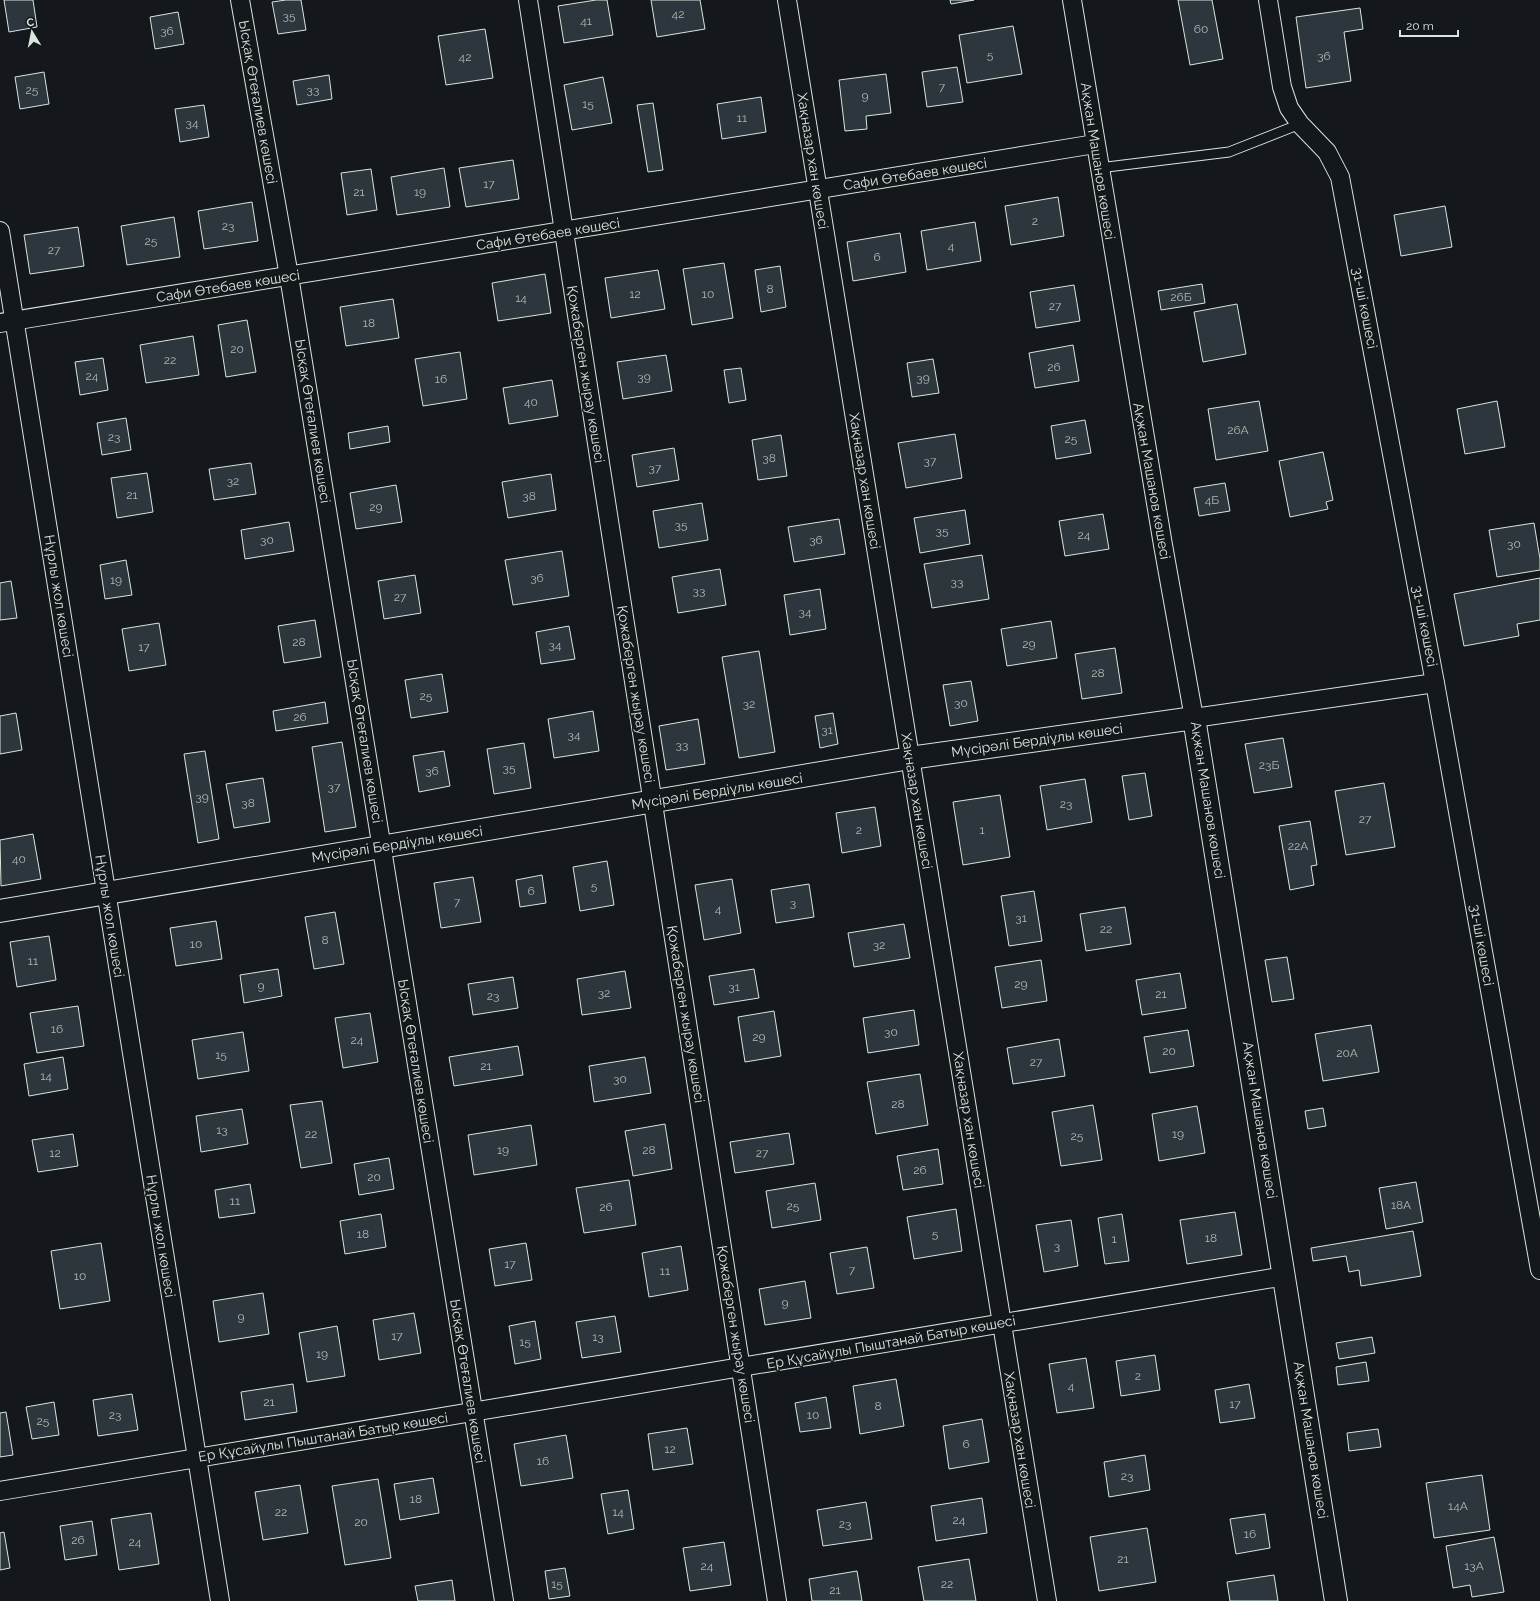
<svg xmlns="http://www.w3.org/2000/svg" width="1540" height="1601" font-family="Raleway,sans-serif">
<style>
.building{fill:#2c363c;stroke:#d8e6dc}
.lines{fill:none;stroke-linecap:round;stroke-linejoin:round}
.service-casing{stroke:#d8e6dc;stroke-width:11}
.minor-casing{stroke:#d8e6dc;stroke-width:20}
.tertiary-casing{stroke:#d8e6dc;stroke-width:24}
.service{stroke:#14181c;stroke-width:9}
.minor{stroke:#14181c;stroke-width:18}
.tertiary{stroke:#14181c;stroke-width:22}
.labels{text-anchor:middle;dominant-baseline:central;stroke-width:3;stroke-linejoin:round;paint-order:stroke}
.number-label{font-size:12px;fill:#adbab4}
.street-label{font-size:14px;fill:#d8e6dc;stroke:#14181c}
</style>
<rect width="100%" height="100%" fill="#14181c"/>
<g class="building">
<polygon points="4,0 33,0 37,27 9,32"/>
<polygon points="286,0 301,0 306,30 278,34 272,2"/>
<polygon points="596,0 607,0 613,35 564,43 558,6"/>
<polygon points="651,0 700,0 705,29 657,37"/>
<polygon points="950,0 974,0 951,4"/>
<polygon points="1178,0 1212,0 1223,59 1190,65"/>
<polygon points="1360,8 1363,29 1344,32 1351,81 1306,88 1296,17"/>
<polygon points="178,12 184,44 155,49 150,17"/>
<polygon points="1013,26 1022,74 967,83 959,35"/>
<polygon points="485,29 493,78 446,85 438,36"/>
<polygon points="957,67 963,102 927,107 922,72"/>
<polygon points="44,72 49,104 20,109 15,77"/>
<polygon points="886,74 891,113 866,116 867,129 845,131 839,80"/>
<polygon points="329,75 332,99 297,105 293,81"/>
<polygon points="603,77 612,123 572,130 564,85"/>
<polygon points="761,97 766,132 722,139 717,104"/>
<polygon points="653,103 663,170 648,172 637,105"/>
<polygon points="204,105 209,137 180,142 175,109"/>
<polygon points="513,160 519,199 466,207 459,168"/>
<polygon points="444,168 450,207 397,215 391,177"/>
<polygon points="371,169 377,210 347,215 341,173"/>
<polygon points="1058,197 1064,236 1011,245 1005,206"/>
<polygon points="252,202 258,241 204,249 198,211"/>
<polygon points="1445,206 1452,247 1401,256 1394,215"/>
<polygon points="174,217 180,257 127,265 121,226"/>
<polygon points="975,222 981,261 927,270 921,231"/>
<polygon points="78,227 84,266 30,274 24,235"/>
<polygon points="900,233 906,272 853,281 847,242"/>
<polygon points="724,263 733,318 692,325 683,269"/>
<polygon points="780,266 786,307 761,312 755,270"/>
<polygon points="658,270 665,309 611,318 605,278"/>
<polygon points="545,274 551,313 498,321 492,283"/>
<polygon points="1202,284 1205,303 1161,310 1158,291"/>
<polygon points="1074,285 1080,321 1036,328 1030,292"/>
<polygon points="393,299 399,338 346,346 340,307"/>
<polygon points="1237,304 1246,354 1203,362 1194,312"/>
<polygon points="247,320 256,372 226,377 218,325"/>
<polygon points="193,336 199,375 146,383 140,345"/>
<polygon points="1073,345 1079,381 1035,388 1029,353"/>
<polygon points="460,352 467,399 423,406 415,359"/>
<polygon points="666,355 672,391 623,399 617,362"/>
<polygon points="103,358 108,390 80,395 75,362"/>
<polygon points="933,359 939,393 912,397 907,363"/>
<polygon points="741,368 746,400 729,403 724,370"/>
<polygon points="552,380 558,416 509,424 503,388"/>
<polygon points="1259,401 1268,451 1216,460 1208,409"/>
<polygon points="1497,401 1505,447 1465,454 1457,409"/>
<polygon points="126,418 131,450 102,455 97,423"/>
<polygon points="1085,420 1091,453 1056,459 1051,426"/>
<polygon points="388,426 390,442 350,449 348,433"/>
<polygon points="955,434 962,478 906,488 898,443"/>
<polygon points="781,435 787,476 758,480 752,440"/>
<polygon points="674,448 679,480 637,487 632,455"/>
<polygon points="1323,452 1333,500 1326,502 1328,509 1290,517 1279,461"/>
<polygon points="251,463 256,494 214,500 209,469"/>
<polygon points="147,473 153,512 117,518 111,478"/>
<polygon points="551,474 556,510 508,518 502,482"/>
<polygon points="1225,483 1230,511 1199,516 1194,488"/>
<polygon points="396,485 402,522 356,529 350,493"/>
<polygon points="702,503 708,540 659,548 653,511"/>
<polygon points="965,510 970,544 920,553 914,518"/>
<polygon points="1103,514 1109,549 1065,556 1059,521"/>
<polygon points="839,519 845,554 794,562 788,527"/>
<polygon points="289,522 294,551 245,559 241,530"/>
<polygon points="1534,523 1540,559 1540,570 1497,577 1489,530"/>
<polygon points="562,551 569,596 513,605 505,560"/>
<polygon points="982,555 989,599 932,608 924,564"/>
<polygon points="126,560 132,595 105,599 100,565"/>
<polygon points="720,569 726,605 678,613 672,577"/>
<polygon points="415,575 421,613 384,619 378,581"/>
<polygon points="1540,578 1540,620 1517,624 1519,636 1464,646 1454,594"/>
<polygon points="11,581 17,618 0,620 0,583"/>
<polygon points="820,589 826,629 790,635 784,595"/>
<polygon points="315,620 321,657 284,663 278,626"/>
<polygon points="1051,621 1057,658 1007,666 1001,629"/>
<polygon points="159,623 166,665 129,671 122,629"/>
<polygon points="569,626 575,659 541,664 536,632"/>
<polygon points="1115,648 1122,693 1082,699 1075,654"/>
<polygon points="759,651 775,752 739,758 722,657"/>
<polygon points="442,674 448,712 411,718 405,680"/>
<polygon points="971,681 978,721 950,726 943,685"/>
<polygon points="325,702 328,723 276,731 273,711"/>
<polygon points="593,711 599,751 554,758 548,719"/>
<polygon points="16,713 22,750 0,754 0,716"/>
<polygon points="833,713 838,744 820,748 815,716"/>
<polygon points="698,719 705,764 666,770 659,726"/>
<polygon points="1283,738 1292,787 1254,793 1245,744"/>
<polygon points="342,742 356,827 325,832 312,747"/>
<polygon points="524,743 531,788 494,794 487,749"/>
<polygon points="205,751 219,839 198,843 184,754"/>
<polygon points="444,751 450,786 419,792 413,756"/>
<polygon points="1145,773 1152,816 1129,820 1122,776"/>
<polygon points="263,778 270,822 234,828 226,784"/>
<polygon points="1085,779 1092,822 1047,830 1040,786"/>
<polygon points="1384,783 1395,847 1346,855 1335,791"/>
<polygon points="1000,795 1010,857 963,865 953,802"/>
<polygon points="875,807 881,846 842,853 836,813"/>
<polygon points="1310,821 1317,865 1311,866 1314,885 1290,890 1279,826"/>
<polygon points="33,834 41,879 1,886 0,840"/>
<polygon points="607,861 614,905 580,911 573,867"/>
<polygon points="542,875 546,903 520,907 516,880"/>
<polygon points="473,877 481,922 441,928 434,883"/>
<polygon points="732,879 741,933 704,940 695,885"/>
<polygon points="809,884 814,917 776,923 771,890"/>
<polygon points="1034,891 1042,941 1009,946 1001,896"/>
<polygon points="1125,907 1131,944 1086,951 1080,914"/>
<polygon points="335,912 344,964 314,969 305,917"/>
<polygon points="216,921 222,959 176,966 170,928"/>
<polygon points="904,924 910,958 854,967 848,933"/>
<polygon points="49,936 56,980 17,987 10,942"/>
<polygon points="1287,957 1294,999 1272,1002 1265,960"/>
<polygon points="1041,960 1047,1001 1002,1008 995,967"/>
<polygon points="278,969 282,996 244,1003 240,975"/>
<polygon points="754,969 759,998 714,1005 709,976"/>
<polygon points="625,971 631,1008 582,1015 577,979"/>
<polygon points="1180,973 1186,1008 1142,1015 1136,980"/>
<polygon points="513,977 518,1008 473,1015 468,984"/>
<polygon points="78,1006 84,1046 37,1053 30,1013"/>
<polygon points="914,1010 919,1045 868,1053 863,1018"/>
<polygon points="774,1011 781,1056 745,1062 738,1017"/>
<polygon points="370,1013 378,1062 343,1068 335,1018"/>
<polygon points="1371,1025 1379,1072 1323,1081 1315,1034"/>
<polygon points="1188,1030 1194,1066 1150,1073 1144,1037"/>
<polygon points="243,1032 249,1071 198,1079 192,1040"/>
<polygon points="1059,1039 1065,1076 1013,1084 1007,1048"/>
<polygon points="518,1046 523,1075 454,1086 449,1057"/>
<polygon points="63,1057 68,1089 29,1096 24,1064"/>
<polygon points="645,1057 651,1093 594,1102 589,1066"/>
<polygon points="920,1074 928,1125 876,1134 867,1082"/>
<polygon points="322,1101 332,1163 301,1168 290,1105"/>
<polygon points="1093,1105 1102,1160 1061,1166 1052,1112"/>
<polygon points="1197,1106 1205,1153 1159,1161 1152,1114"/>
<polygon points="1323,1108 1326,1126 1308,1129 1305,1111"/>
<polygon points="242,1109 248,1144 201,1152 196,1116"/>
<polygon points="665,1124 672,1169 633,1176 625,1131"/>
<polygon points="531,1125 537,1165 474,1175 468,1135"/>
<polygon points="789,1133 794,1164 735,1173 730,1142"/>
<polygon points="73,1134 78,1166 38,1172 32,1140"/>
<polygon points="938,1149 943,1184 903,1190 897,1156"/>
<polygon points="389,1158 394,1189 359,1195 354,1164"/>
<polygon points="629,1180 636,1225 584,1233 576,1188"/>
<polygon points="1416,1182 1423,1222 1386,1229 1379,1188"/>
<polygon points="815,1183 821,1220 772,1228 766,1191"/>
<polygon points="250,1184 255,1213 219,1218 215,1190"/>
<polygon points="956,1209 962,1251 914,1259 907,1217"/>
<polygon points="1235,1212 1242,1255 1187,1264 1180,1220"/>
<polygon points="381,1214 386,1247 345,1254 340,1221"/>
<polygon points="1122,1214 1129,1261 1105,1264 1098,1218"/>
<polygon points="1071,1220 1078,1266 1044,1272 1036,1225"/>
<polygon points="1413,1231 1421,1276 1361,1286 1359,1270 1349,1272 1346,1256 1313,1261 1311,1248"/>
<polygon points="101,1243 110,1301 60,1309 51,1251"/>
<polygon points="526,1243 532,1280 495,1286 489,1249"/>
<polygon points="681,1246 688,1290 649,1297 642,1253"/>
<polygon points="867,1247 874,1288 837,1294 830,1253"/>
<polygon points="805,1281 811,1318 765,1325 759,1289"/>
<polygon points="263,1293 269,1334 219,1342 213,1301"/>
<polygon points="414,1313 421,1353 379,1360 373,1320"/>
<polygon points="615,1316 621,1352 582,1358 576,1322"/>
<polygon points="535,1321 541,1359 515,1364 509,1326"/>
<polygon points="337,1326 345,1376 307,1382 299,1333"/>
<polygon points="1372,1337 1375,1353 1339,1359 1336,1343"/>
<polygon points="1155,1355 1160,1390 1121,1396 1116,1361"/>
<polygon points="1086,1358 1094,1408 1057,1413 1049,1364"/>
<polygon points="1366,1362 1369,1381 1338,1385 1336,1367"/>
<polygon points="896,1379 904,1426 860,1434 853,1386"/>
<polygon points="293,1384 297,1412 245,1420 241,1392"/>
<polygon points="1249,1384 1255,1418 1220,1423 1215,1390"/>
<polygon points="132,1394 138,1430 98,1436 93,1400"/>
<polygon points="826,1397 831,1428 800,1432 795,1403"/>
<polygon points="54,1402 59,1435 32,1439 26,1407"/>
<polygon points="6,1412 13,1455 0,1457 0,1413"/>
<polygon points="982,1419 989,1462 949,1469 943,1426"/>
<polygon points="687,1428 693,1464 653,1470 648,1434"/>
<polygon points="1378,1429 1381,1447 1349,1451 1347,1433"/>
<polygon points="566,1435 573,1478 521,1486 514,1444"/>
<polygon points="1145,1455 1150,1490 1109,1497 1104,1462"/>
<polygon points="1482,1475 1490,1530 1434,1538 1426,1483"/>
<polygon points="433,1478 439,1513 400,1520 394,1484"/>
<polygon points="378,1479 391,1558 345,1565 332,1486"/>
<polygon points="300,1485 308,1533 263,1540 255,1492"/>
<polygon points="628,1490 634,1529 608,1534 601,1494"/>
<polygon points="982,1498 987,1533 936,1541 931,1506"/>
<polygon points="866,1502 872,1539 823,1546 817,1510"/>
<polygon points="151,1513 159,1564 119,1570 111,1519"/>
<polygon points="1265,1514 1270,1548 1236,1554 1230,1519"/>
<polygon points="92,1521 97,1555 65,1560 60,1526"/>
<polygon points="1147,1528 1156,1582 1099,1591 1090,1537"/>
<polygon points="4,1532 10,1568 0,1570 0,1533"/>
<polygon points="1494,1537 1504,1592 1472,1597 1470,1585 1453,1588 1446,1546"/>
<polygon points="724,1542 731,1585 690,1591 683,1548"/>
<polygon points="969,1559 976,1601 924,1601 918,1567"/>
<polygon points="565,1568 570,1596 549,1599 545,1571"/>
<polygon points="857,1571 862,1601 812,1601 809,1579"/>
<polygon points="1274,1575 1278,1601 1230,1601 1227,1582"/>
<polygon points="452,1580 455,1601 418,1601 415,1586"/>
</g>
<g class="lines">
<defs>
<polyline id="service" points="1099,168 1229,152 1300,124"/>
<g id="minor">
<polyline points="240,0 289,276 504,1601"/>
<polyline points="528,0 777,1601"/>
<polyline points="787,0 1047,1601"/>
<polyline points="1072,0 1163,545 1194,718 1435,683"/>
<polyline points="1268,0 1282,87 1289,108 1300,124 1327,152 1340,177 1435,683 1540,1270"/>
<polyline points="0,231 220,1601"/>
<polyline points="0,323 1095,144"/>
<polyline points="0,1491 1285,1276"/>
</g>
<polyline id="tertiary" points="0,911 910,758 1194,718 1336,1601"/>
</defs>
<use href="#service" class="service-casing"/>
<use href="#minor" class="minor-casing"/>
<use href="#tertiary" class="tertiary-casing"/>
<use href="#service" class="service"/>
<use href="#minor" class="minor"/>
<use href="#tertiary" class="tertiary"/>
</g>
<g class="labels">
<g class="number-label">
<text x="678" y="14">42</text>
<text x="289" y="16">35</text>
<text x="586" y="21">41</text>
<text x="1201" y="29">60</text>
<text x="167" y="31">36</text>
<text x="990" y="55">5</text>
<text x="1324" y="56">36</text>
<text x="465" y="57">42</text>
<text x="942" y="87">7</text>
<text x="32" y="90">25</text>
<text x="313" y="90">33</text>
<text x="865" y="96">9</text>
<text x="588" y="104">15</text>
<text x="742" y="118">11</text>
<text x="192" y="123">34</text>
<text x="489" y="184">17</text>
<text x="359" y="192">21</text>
<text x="420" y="192">19</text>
<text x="1035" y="221">2</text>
<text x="228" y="226">23</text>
<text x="151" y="241">25</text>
<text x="951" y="246">4</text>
<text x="54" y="250">27</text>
<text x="877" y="257">6</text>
<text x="770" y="289">8</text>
<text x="635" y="294">12</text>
<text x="708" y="294">10</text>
<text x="1181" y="297">26Б</text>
<text x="521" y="298">14</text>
<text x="1055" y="306">27</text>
<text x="369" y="323">18</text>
<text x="237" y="349">20</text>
<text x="170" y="360">22</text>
<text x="1054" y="367">26</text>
<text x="92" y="376">24</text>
<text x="644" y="377">39</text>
<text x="923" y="378">39</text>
<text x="441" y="379">16</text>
<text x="531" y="402">40</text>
<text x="1238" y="430">26А</text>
<text x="114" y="437">23</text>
<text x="1071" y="439">25</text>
<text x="769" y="458">38</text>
<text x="930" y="461">37</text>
<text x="655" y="468">37</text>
<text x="233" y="481">32</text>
<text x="132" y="495">21</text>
<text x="529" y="496">38</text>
<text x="1212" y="500">4Б</text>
<text x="376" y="507">29</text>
<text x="681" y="525">35</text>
<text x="942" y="531">35</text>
<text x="1084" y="535">24</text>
<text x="267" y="540">30</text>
<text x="816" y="540">36</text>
<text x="1514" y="544">30</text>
<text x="537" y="578">36</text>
<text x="116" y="580">19</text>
<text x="957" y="582">33</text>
<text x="699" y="591">33</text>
<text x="400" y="597">27</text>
<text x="805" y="612">34</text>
<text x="299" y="642">28</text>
<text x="1029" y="644">29</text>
<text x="555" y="645">34</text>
<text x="144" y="647">17</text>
<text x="1098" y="673">28</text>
<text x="426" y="696">25</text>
<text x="961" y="703">30</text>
<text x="749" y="704">32</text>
<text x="300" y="717">26</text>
<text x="827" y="730">31</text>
<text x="574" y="735">34</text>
<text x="682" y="745">33</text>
<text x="1269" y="765">23Б</text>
<text x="509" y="768">35</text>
<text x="432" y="771">36</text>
<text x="334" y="787">37</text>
<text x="202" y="797">39</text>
<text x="248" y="803">38</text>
<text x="1066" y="804">23</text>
<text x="1365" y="819">27</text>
<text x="859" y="830">2</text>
<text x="982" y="830">1</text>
<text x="1298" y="846">22А</text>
<text x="19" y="859">40</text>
<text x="594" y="886">5</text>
<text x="531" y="891">6</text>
<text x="457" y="902">7</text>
<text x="793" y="903">3</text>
<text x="718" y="909">4</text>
<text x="1021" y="918">31</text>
<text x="1106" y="929">22</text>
<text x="325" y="940">8</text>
<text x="196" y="944">10</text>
<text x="879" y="945">32</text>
<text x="33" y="961">11</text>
<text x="1021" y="984">29</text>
<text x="261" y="986">9</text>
<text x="734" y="987">31</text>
<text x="604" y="993">32</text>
<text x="1161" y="994">21</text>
<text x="493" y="996">23</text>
<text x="57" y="1029">16</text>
<text x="891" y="1032">30</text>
<text x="759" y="1037">29</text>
<text x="357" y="1040">24</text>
<text x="1169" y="1051">20</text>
<text x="1347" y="1053">20А</text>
<text x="221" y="1055">15</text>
<text x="1036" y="1062">27</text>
<text x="486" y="1066">21</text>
<text x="46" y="1076">14</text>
<text x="620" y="1079">30</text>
<text x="898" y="1104">28</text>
<text x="222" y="1130">13</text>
<text x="311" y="1134">22</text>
<text x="1178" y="1134">19</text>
<text x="1077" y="1136">25</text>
<text x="503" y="1150">19</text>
<text x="649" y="1150">28</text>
<text x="55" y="1153">12</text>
<text x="762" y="1153">27</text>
<text x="920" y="1170">26</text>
<text x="374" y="1177">20</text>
<text x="235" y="1201">11</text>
<text x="1401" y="1205">18А</text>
<text x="793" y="1206">25</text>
<text x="606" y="1207">26</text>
<text x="363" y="1234">18</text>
<text x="935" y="1234">5</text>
<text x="1211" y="1238">18</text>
<text x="1114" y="1239">1</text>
<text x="1057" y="1246">3</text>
<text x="510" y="1264">17</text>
<text x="852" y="1270">7</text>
<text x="665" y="1271">11</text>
<text x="80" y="1276">10</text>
<text x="785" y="1303">9</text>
<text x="241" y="1317">9</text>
<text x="397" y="1336">17</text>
<text x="598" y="1337">13</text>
<text x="525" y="1342">15</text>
<text x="322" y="1354">19</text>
<text x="1138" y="1376">2</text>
<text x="1071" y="1386">4</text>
<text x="269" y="1402">21</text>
<text x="1235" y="1404">17</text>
<text x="878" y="1406">8</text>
<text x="115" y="1415">23</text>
<text x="813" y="1415">10</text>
<text x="43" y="1421">25</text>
<text x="966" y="1444">6</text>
<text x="670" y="1449">12</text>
<text x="543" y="1461">16</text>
<text x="1127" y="1476">23</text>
<text x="416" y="1499">18</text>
<text x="1458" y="1506">14А</text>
<text x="281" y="1512">22</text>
<text x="618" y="1512">14</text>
<text x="959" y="1520">24</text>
<text x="361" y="1522">20</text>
<text x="845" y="1524">23</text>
<text x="1250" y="1534">16</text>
<text x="78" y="1540">26</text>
<text x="135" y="1542">24</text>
<text x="1123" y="1559">21</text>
<text x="707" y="1566">24</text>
<text x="1474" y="1566">13А</text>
<text x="557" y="1584">15</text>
<text x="947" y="1584">22</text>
<text x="835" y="1590">21</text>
</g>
<g class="street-label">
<text transform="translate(258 102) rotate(80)">Ысқақ Өтеғалиев көшесі</text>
<text transform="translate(813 161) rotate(81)">Хақназар хан көшесі</text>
<text transform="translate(1098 161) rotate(81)">Ақжан Машанов көшесі</text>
<text transform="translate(915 174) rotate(-9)">Сафи Өтебаев көшесі</text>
<text transform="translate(548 234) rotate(-9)">Сафи Өтебаев көшесі</text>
<text transform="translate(228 286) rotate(-9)">Сафи Өтебаев көшесі</text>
<text transform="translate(1365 308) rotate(79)">31-ші көшесі</text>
<text transform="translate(586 374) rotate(81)">Қожаберген жырау көшесі</text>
<text transform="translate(313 421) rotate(81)">Ысқақ Өтеғалиев көшесі</text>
<text transform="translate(865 481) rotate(81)">Хақназар хан көшесі</text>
<text transform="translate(1152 481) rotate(80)">Ақжан Машанов көшесі</text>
<text transform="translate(59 596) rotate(81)">Нұрлы жол көшесі</text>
<text transform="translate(1425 626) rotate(79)">31-ші көшесі</text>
<text transform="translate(636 694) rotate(81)">Қожаберген жырау көшесі</text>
<text transform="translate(1037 740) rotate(-8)">Мүсірәлі Бердіұлы көшесі</text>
<text transform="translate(365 741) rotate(81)">Ысқақ Өтеғалиев көшесі</text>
<text transform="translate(717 791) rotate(-9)">Мүсірәлі Бердіұлы көшесі</text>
<text transform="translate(1208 800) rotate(81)">Ақжан Машанов көшесі</text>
<text transform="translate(917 801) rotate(81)">Хақназар хан көшесі</text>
<text transform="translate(397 844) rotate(-9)">Мүсірәлі Бердіұлы көшесі</text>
<text transform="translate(110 916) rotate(81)">Нұрлы жол көшесі</text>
<text transform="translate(1482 945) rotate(80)">31-ші көшесі</text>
<text transform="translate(686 1014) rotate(81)">Қожаберген жырау көшесі</text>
<text transform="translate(416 1061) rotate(81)">Ысқақ Өтеғалиев көшесі</text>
<text transform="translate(969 1120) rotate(81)">Хақназар хан көшесі</text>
<text transform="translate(1260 1120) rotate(81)">Ақжан Машанов көшесі</text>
<text transform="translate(161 1236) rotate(81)">Нұрлы жол көшесі</text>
<text transform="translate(736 1334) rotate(81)">Қожаберген жырау көшесі</text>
<text transform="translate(891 1342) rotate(-10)">Ер Құсайұлы Пыштанай Батыр көшесі</text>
<text transform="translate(468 1381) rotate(81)">Ысқақ Өтеғалиев көшесі</text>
<text transform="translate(323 1437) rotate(-9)">Ер Құсайұлы Пыштанай Батыр көшесі</text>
<text transform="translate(1020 1440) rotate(81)">Хақназар хан көшесі</text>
<text transform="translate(1311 1440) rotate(81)">Ақжан Машанов көшесі</text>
</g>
</g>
<g transform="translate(32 32) rotate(350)" stroke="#14181c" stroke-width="3" paint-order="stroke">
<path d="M0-3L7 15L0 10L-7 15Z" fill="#d8e6dc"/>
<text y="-6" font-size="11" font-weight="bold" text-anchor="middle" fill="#d8e6dc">С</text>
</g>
<path d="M1400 30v6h58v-6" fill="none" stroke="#d8e6dc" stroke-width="2"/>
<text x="1406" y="30" font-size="12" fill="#d8e6dc" stroke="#14181c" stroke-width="3" paint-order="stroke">20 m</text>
</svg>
